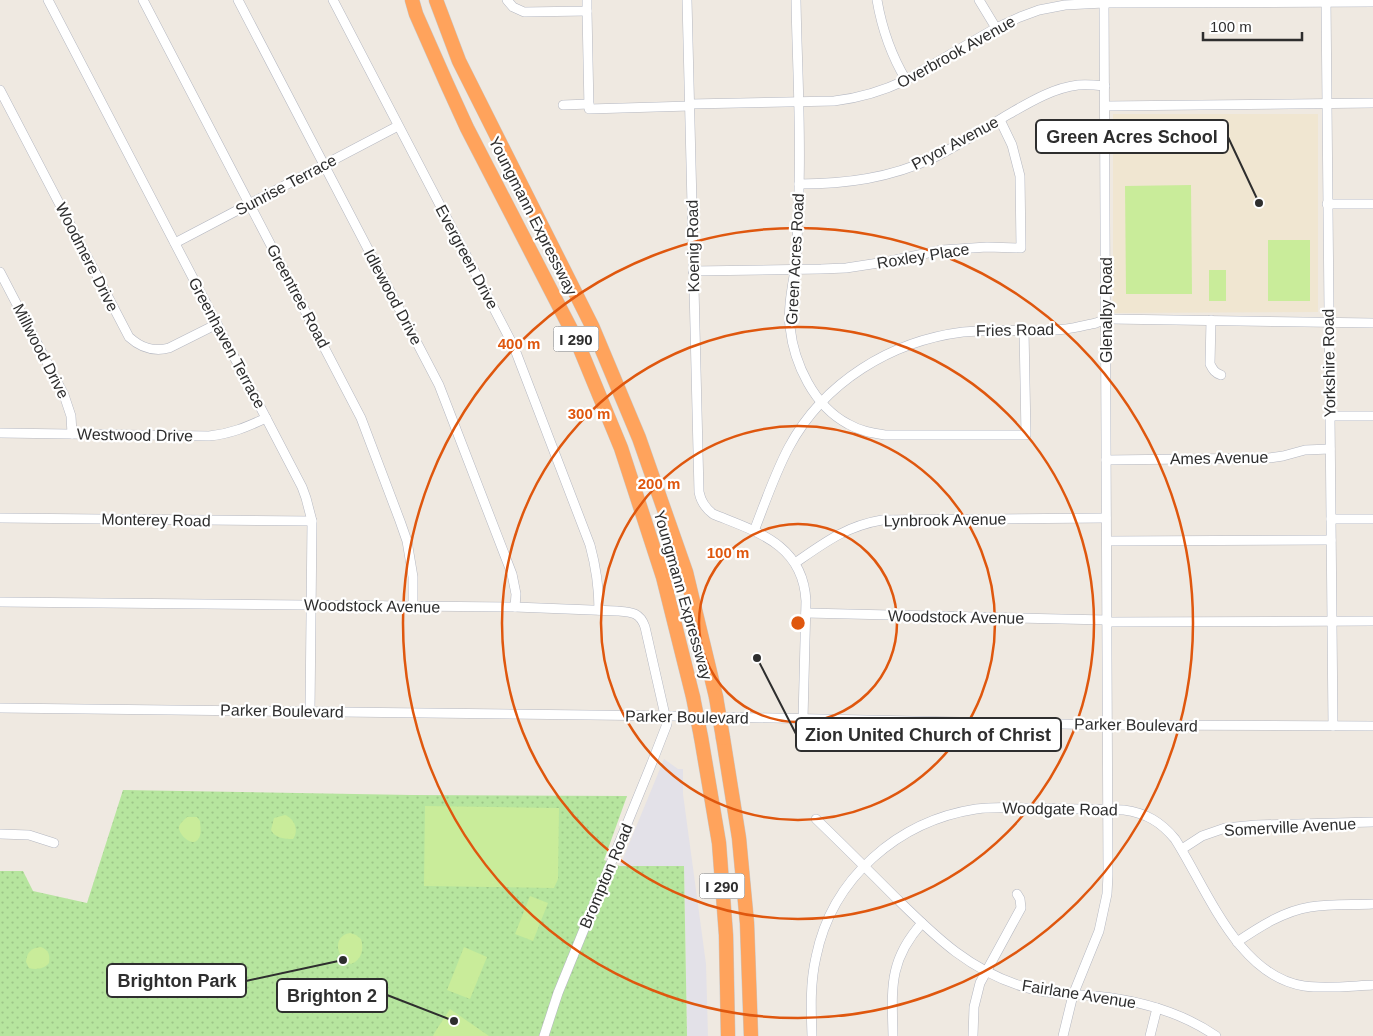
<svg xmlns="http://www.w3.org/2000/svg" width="1373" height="1036" font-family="Arial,sans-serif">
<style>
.industrial{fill:#e3e1e8}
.education{fill:#f0e6d1}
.park{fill:url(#park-dots)}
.pitch{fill:#c9ec9a}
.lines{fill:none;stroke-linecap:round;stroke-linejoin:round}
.minor-casing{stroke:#b4b7c1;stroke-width:10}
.highway-casing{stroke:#c9c9c9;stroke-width:15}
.minor{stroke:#fff;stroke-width:9}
.highway{stroke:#ffa35c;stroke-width:14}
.highway-bridge-casing{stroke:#c9c9c9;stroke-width:15;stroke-linecap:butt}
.highway-bridge{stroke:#ffa35c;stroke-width:14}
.ring{fill:none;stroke:#df570e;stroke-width:2.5}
.labels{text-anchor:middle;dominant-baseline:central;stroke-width:4.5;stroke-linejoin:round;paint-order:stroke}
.shield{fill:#fff;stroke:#6d6d6d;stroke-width:1}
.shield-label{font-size:15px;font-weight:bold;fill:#2e2e2e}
.street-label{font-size:16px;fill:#2e2e2e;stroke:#fff}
.centre{fill:#df570e;stroke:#fff;stroke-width:2.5}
.ring-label{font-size:15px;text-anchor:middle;font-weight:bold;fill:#df570e;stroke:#fff;stroke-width:4.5;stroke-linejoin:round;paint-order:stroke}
.leader{fill:none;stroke:#2e2e2e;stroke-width:2}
.callout-dot{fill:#2e2e2e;stroke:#fff;stroke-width:2}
.callout{fill:#fff;stroke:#2e2e2e;stroke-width:2}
.callout-label{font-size:18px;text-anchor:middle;font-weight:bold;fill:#2e2e2e}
</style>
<defs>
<pattern id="park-dots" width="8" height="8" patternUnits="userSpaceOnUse" patternTransform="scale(1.25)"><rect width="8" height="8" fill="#b6e59e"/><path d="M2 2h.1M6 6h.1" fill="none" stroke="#9dc588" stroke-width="1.8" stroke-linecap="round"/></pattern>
</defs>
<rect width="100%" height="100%" fill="#efe9e1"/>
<polygon class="industrial" points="664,759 678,769 683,769 683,794 706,964 708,1036 687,1036 684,866 620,866"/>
<polygon class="education" points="1113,114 1318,114 1318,312 1113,313"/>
<polygon class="park" points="123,790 412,795 627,796 604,860 620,866 684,866 687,1036 0,1036 0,871 23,871 33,891 87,903"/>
<g class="pitch">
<polygon points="1191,185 1192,294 1126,294 1125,186"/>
<rect x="1268" y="240" width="42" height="61"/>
<rect x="1209" y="270" width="17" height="31"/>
<polygon points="425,806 559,808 558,879 554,888 424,886"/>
<path d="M285,815C295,819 299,831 293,839C284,839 275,838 271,830L274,818Z"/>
<path d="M187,817H197L200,821C200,826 202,833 199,838C193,849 178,834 179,827C180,823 184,820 187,817Z"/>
<polygon points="530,896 548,903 533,941 515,934"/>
<path d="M350,933L356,935L361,939C364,949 362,960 351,964C337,960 331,936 350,933Z"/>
<path d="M41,947C49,950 50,955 49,963C44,969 36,970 29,968L26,962C27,952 31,948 41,947Z"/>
<polygon points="464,947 487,957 470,999 447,990"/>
<polygon points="450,1009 489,1036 433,1036 435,1032"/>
</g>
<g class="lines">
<defs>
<g id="minor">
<polyline points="48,0 266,418 302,487 306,498 312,521 310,711"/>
<polyline points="143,0 361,418 400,521 407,541 413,577 413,606"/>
<polyline points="238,0 439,385 512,574 516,594 515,607"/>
<path d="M333,0L514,347L590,545C596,567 599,587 599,610"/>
<polyline points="507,0 513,7 524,12 587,11 587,0"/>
<path d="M687,0L699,492C701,502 705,508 713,514C757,532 803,544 806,601L803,719"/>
<path d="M796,0C797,62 801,124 799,187C799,204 798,222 797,240C796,250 797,260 795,270C792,289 788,307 790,327C794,364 814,406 848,424C860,431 872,433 885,435H1026L1024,330"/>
<path d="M877,0C882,29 891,55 906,80"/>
<polyline points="979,0 996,28"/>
<polyline points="1326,0 1333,726"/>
<polyline points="587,11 589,109 690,106"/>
<path d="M0,90L129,337C141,348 153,352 169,348L217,324"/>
<path d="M690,104L834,101C860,98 883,91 906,80L996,28L1020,17L1039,10L1065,5L1104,3L1373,2"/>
<polyline points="563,105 589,104"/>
<polyline points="1105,106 1373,103"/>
<path d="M799,184C846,184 890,178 933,158C959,145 984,129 1009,114C1030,102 1053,88 1078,85C1087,84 1096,85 1105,86"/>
<polyline points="1327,204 1373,204"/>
<polyline points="175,243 398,126"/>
<polyline points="693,271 821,269 846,268 885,262 942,250 987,247 1021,248 1020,176 1012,145 1000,120"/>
<polyline points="0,272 64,395 71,416 72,434"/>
<path d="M1211,320L1210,364C1213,370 1215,373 1221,375"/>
<polyline points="1330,416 1373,416"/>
<path d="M0,433L209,436C230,434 247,427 266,418"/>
<polyline points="1106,460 1269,458 1283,456 1305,450 1330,449"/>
<polyline points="0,518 312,521"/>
<polyline points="1331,519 1373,519"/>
<path d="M754,531C765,503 775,473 789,447C824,382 891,341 963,332C997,328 1032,333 1066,329C1076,328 1086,325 1096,323C1101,321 1105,319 1110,319L1373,323"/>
<polyline points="1107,541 1331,540"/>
<path d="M795,563C824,543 846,526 882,520L1106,518"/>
<path d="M0,602L515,607L617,611C631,612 640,612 645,627L667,724L653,760L558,993L544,1036"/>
<polyline points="806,613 1107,620"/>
<polyline points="1107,622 1373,621"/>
<polyline points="0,708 672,716 1108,725 1373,726"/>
<path d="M816,819C842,844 867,869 892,894C933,934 966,969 1024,987C1047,994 1071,994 1095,996C1137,1000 1181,1012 1216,1036"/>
<polyline points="0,834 29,835 54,843"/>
<polyline points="1182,849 1202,836 1225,828 1256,825 1373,822"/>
<path d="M1237,942C1259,927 1284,911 1310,907C1331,904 1352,905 1373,904"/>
<path d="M812,1036C811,1009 810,983 816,957C832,878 898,821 976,809C996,806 1016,808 1036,808C1065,809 1095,809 1124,810C1146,813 1161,822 1175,839C1207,889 1238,976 1304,986C1326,989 1351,986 1373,985"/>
<path d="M893,1036C892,989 888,961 922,923"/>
<polyline points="973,1036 974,1007 980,983 1021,908 1020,899 1017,894"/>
<polyline points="1063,1036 1073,995 1099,931 1107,894 1108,875 1104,0"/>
<polyline points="1150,1036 1157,1008"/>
</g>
<g id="highway">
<polyline points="412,0 416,14 446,82 467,128 576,339 621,448 663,577 693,697"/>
<polyline points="436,0 459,61 592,326 639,438 686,572 716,697"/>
<polyline points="701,737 719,843 726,935 728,1036"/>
<polyline points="723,738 739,838 747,923 751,1036"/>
</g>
</defs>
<use href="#minor" class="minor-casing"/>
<use href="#highway" class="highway-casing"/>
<use href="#minor" class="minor"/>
<use href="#highway" class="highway"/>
<defs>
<g id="highway-bridge">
<polyline points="693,697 701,737"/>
<polyline points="716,697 723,738"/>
</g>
</defs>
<use href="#highway-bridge" class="highway-bridge-casing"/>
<use href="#highway-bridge" class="highway-bridge"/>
</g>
<g class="ring">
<circle cx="798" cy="623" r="99"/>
<circle cx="798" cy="623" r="197"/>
<circle cx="798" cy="623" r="296"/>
<circle cx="798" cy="623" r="395"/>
</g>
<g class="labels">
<g class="shield">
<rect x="553.5" y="326.5" width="45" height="25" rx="4"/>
<rect x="699.5" y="873.5" width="45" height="25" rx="4"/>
</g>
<g class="shield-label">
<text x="576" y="339">I 290</text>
<text x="722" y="886">I 290</text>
</g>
<g class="street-label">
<text transform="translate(956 52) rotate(-29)">Overbrook Avenue</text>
<text transform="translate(955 143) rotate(-28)">Pryor Avenue</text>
<text transform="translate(286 185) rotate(-28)">Sunrise Terrace</text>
<text transform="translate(533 216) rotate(63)">Youngmann Expressway</text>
<text transform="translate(693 246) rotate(-91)">Koenig Road</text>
<text transform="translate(923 256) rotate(-9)">Roxley Place</text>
<text transform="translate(87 257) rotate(63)">Woodmere Drive</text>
<text transform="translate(467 257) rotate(62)">Evergreen Drive</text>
<text transform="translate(795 259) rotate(-87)">Green Acres Road</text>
<text transform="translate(298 296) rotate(62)">Greentree Road</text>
<text transform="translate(393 297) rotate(62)">Idlewood Drive</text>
<text transform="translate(1106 310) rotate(-90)">Glenalby Road</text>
<text transform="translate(1015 330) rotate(-1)">Fries Road</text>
<text transform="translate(227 343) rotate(62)">Greenhaven Terrace</text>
<text transform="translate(41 351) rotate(63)">Millwood Drive</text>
<text transform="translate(1329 363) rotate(-91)">Yorkshire Road</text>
<text transform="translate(135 435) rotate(1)">Westwood Drive</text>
<text transform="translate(1219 458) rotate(-1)">Ames Avenue</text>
<text transform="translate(156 520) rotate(1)">Monterey Road</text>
<text transform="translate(945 520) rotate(-1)">Lynbrook Avenue</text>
<text transform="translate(683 595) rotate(74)">Youngmann Expressway</text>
<text transform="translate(372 606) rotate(1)">Woodstock Avenue</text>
<text transform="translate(956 617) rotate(1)">Woodstock Avenue</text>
<text transform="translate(282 711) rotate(1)">Parker Boulevard</text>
<text transform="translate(687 717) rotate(1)">Parker Boulevard</text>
<text transform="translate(1136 725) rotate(1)">Parker Boulevard</text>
<text transform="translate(1060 809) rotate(1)">Woodgate Road</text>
<text transform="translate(1290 827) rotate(-3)">Somerville Avenue</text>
<text transform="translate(606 876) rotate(-67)">Brompton Road</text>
<text transform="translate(1079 994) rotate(9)">Fairlane Avenue</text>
</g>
</g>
<circle cx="798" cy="623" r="8" class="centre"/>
<g class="ring-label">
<text x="519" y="349">400 m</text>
<text x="589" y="419">300 m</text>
<text x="659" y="489">200 m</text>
<text x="728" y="558">100 m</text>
</g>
<path class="leader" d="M1259 203L1228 137M757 658L796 734M343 960L246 981M454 1021L387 995"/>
<g class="callout-dot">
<circle cx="1259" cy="203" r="5"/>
<circle cx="757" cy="658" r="5"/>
<circle cx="343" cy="960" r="5"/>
<circle cx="454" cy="1021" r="5"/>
</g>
<g class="callout">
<rect x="1036" y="120" width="192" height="33" rx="5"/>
<rect x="796" y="718" width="265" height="33" rx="5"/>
<rect x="107" y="964" width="139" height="33" rx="5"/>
<rect x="277" y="979" width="110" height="33" rx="5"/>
</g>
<g class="callout-label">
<text x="1132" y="143">Green Acres School</text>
<text x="928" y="741">Zion United Church of Christ</text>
<text x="177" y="987">Brighton Park</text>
<text x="332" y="1002">Brighton 2</text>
</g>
<path d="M1203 32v8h99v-8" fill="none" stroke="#2e2e2e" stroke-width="2.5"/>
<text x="1210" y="32" font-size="15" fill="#2e2e2e" stroke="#ffffff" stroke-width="4" paint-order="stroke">100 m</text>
</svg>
